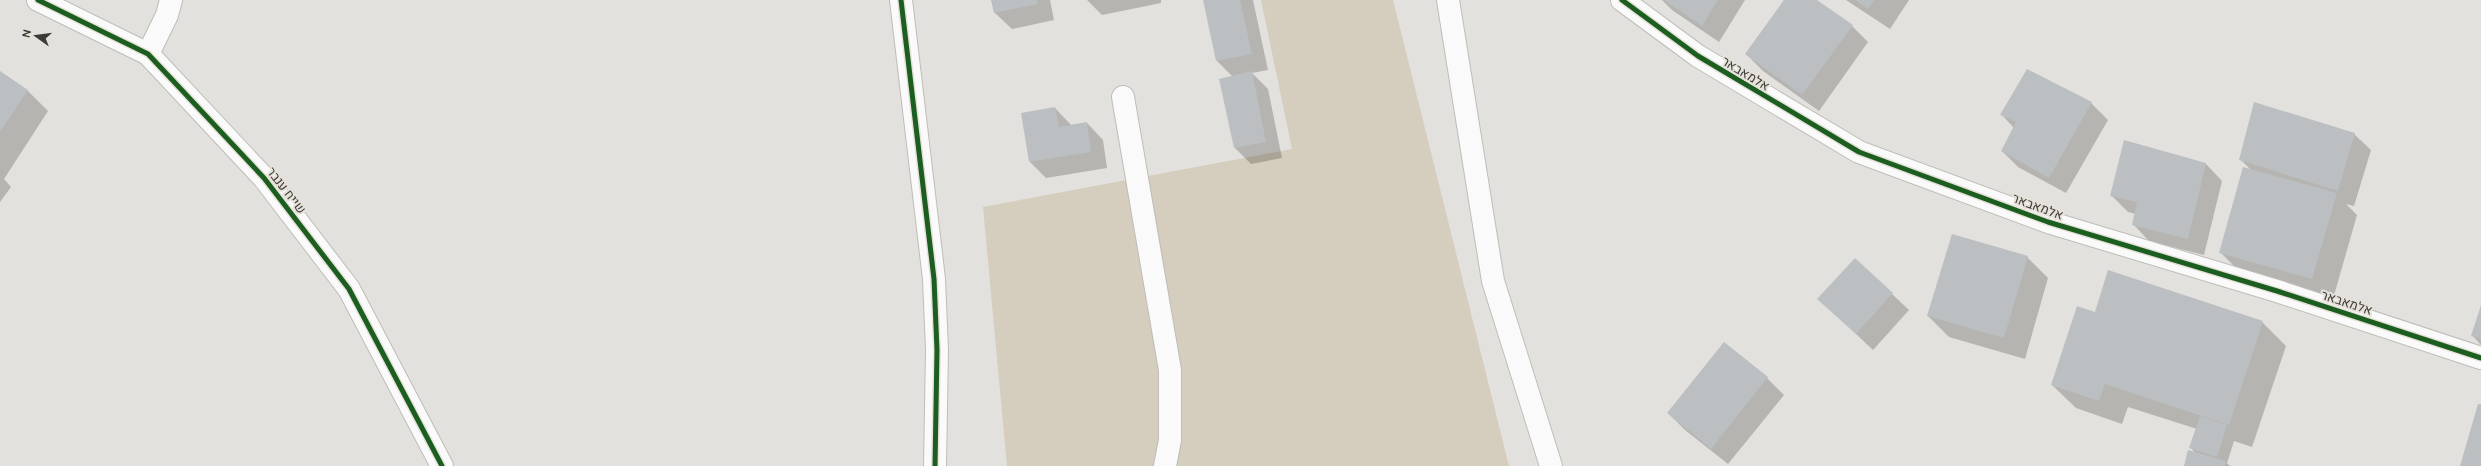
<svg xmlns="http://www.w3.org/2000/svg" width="2481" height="466" font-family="Ubuntu,Heebo,sans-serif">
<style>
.green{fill:#d5cdbd}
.shadow{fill:#0003}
.building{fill:#bbbfc2}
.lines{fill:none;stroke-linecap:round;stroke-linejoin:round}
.minor-casing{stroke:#bebdb9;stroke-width:24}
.minor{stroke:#fbfafa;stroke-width:22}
.cycleway-casing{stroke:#e6e2da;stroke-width:8}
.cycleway{stroke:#1b5e20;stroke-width:5}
.labels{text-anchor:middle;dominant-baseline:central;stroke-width:4;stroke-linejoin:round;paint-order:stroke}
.street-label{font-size:13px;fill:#3c3b37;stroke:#e6e2da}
</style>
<rect width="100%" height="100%" fill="#e3e1dd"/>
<polygon class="green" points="1261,0 1393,0 1509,466 1007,466 983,207 1292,149"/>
<g class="shadow">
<polygon points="993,0 1050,0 1054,20 1012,29 995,13"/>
<polygon points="1087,0 1161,0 1161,3 1102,15"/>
<polygon points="1204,0 1253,0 1268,70 1252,73 1268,89 1282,158 1251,164 1235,148 1220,79 1233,77 1217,61"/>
<polygon points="1662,0 1745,0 1719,42 1672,10"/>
<polygon points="1785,0 1815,0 1852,26 1868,42 1819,111 1763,71 1746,54"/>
<polygon points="1846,0 1909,0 1890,29"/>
<polygon points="2027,70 2091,103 2108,120 2066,193 2018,167 2002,151 2014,128 2002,115"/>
<polygon points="0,72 27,90 48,111 4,179 11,187 0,202"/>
<polygon points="1055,108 1071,125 1087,123 1103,140 1107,168 1046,178 1030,162"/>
<polygon points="2354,134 2371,150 2354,206 2346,204 2357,215 2333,299 2241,273 2220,252 2251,170 2241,160"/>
<polygon points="2125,141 2206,164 2222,181 2204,255 2149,241 2133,224 2136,214 2128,212 2111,195"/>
<polygon points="2027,257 2048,278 2025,359 1949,337 1928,316"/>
<polygon points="1892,294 1909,310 1873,350 1819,299"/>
<polygon points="2481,307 2481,345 2473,336"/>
<polygon points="2095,313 2262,322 2286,346 2252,447 2234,441 2227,463 2230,466 2185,466 2195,453 2191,448 2197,429 2128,407 2122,424 2076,408 2052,385"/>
<polygon points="1724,344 1767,378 1784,395 1728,464 1685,430 1668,413"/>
</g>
<g class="building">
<polygon points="991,0 1037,0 1038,4 994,13"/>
<polygon points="1203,0 1240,0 1252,54 1216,61"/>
<polygon points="1664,0 1718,0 1702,26"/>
<polygon points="1784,0 1817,0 1853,25 1802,95 1745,54"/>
<polygon points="1855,0 1874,0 1868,9"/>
<polygon points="2027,69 2092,102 2049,178 2001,151 2016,122 2000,115"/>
<polygon points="0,71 28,90 0,132"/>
<polygon points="1252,71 1266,142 1234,148 1219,79"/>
<polygon points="2254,102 2355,133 2338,191 2239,160"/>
<polygon points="1055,107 1059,127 1087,122 1091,152 1029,162 1021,113"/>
<polygon points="2124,140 2206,163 2188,239 2132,225 2137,202 2110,196"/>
<polygon points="2243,167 2337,193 2312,279 2219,253"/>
<polygon points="1952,234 2028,256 2004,338 1927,316"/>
<polygon points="1855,258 1893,293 1856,334 1817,299"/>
<polygon points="2108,270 2263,321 2229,425 2105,384 2099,401 2051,385 2077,306 2095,312"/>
<polygon points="2481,305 2481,339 2471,336"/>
<polygon points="1724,342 1768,377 1711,449 1667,413"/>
<polygon points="2478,404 2481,404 2481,466 2460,466"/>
<polygon points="2200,416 2227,425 2217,457 2189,448"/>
<polygon points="2188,450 2226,461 2225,466 2184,466"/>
</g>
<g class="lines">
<defs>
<g id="minor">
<polyline points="38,0 148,54 264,178 349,289 442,466"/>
<polyline points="901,0 934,279 937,350 935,466"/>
<polyline points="1448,0 1493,281 1551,466"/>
<polyline points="1622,0 1698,56 1859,152 2048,222 2277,291 2481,358"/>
<polyline points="148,54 167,15 171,0"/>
<polyline points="1123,97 1170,370 1170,440 1165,466"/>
</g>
</defs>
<use href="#minor" class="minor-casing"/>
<use href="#minor" class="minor"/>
<defs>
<g id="cycleway">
<polyline points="38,0 148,54 264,178 349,289 442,466"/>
<polyline points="901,0 934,279 937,350 935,466"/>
<polyline points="1622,0 1698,56 1859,152 2048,222 2277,291 2481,358"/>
</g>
</defs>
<use href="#cycleway" class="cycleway-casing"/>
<use href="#cycleway" class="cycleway"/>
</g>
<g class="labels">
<g class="street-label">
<text transform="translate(1746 73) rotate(31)">אלמאבאר</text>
<text transform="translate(287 190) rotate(52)">שייח ענבר</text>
<text transform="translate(2038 206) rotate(20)">אלמאבאר</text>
<text transform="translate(2347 302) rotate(18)">אלמאבאר</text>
</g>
</g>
<g transform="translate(36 36) rotate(284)" stroke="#e6e2da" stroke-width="3" paint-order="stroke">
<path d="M0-3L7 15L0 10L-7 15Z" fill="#3c3b37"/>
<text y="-6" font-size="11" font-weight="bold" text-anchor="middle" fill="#3c3b37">N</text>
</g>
</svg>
